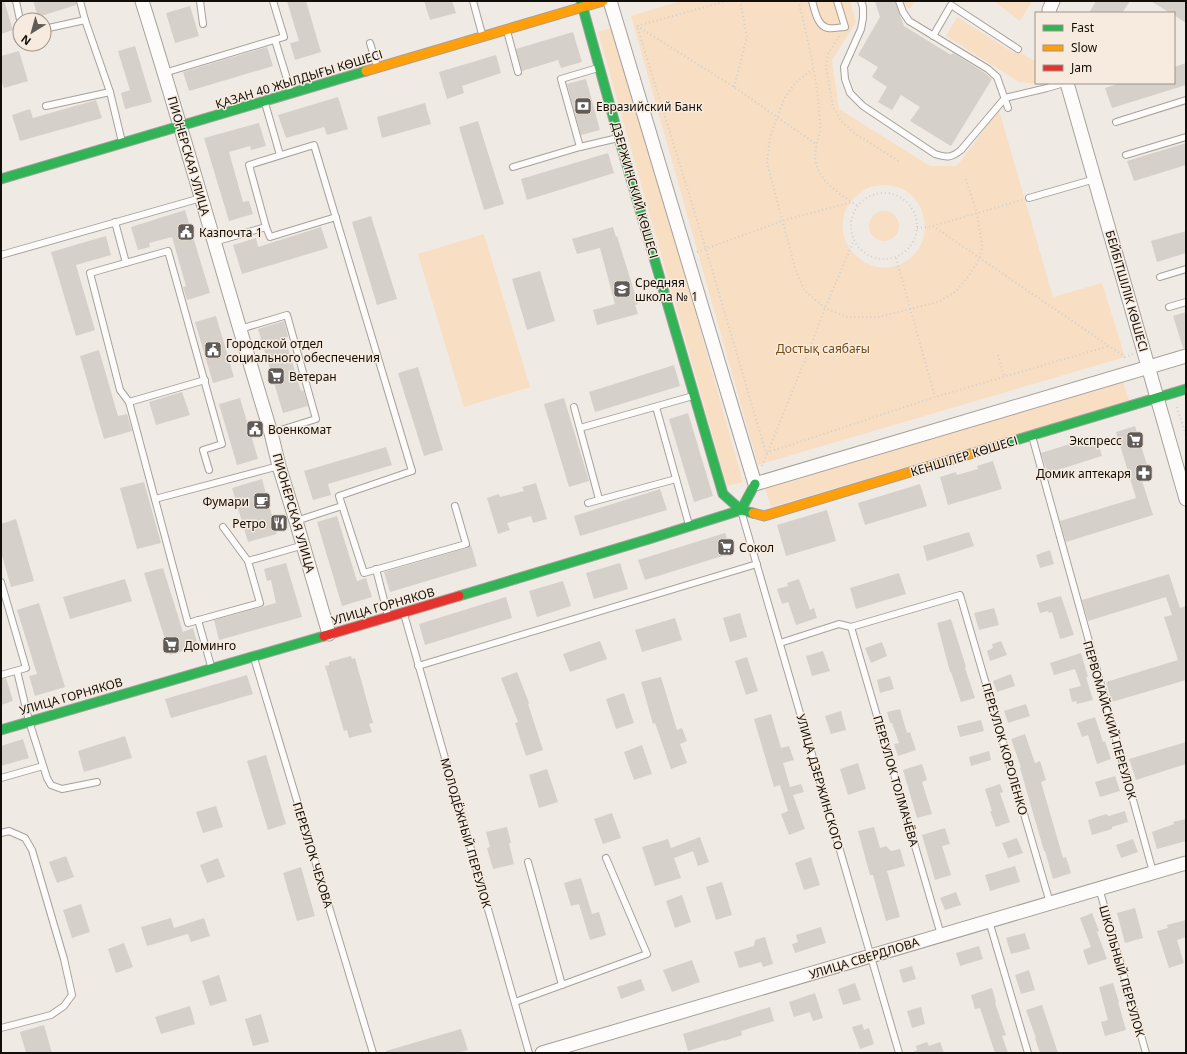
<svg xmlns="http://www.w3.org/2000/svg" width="1187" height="1054" font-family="'Noto Sans',sans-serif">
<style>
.green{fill:#f8dec2;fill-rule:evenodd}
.building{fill:#d5d0ca}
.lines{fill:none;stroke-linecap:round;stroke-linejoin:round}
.lane-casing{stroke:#a6a19c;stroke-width:8}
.street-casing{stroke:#a6a19c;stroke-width:15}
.fast-casing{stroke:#a6a19c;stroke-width:11}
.slow-casing{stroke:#a6a19c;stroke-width:11}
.jam-casing{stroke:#a6a19c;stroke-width:11}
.path{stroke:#d1d0cd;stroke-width:2;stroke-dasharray:1 3;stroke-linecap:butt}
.lane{stroke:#fdfcfb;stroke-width:6}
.street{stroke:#fdfcfb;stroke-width:13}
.fast{stroke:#30b455;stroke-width:9}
.slow{stroke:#ff9f0a;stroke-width:9}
.jam{stroke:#e5322d;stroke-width:9}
.labels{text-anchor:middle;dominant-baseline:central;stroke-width:3;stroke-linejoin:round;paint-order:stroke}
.street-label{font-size:12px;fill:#120e0a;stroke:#f6ebde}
.poi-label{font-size:12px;fill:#120e0a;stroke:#f6ebde;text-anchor:start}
.park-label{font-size:12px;fill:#764d17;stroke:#f6ebde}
</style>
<rect width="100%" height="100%" fill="#f0eae4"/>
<g class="green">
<path d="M680,1H850L856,22L832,60L839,109L930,166H957L999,110L1053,297L1102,283L1125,357L758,465L631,16ZM885,185C890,186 896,186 900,188C924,197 932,230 918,250C911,259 902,265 891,267C859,272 833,239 846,209C847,207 850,204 851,202C856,196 863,190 870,187C875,186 881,185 885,185Z"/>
<polygon points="899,1 915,1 910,9"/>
<polygon points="994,1 1032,1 1020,21"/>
<polygon points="957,17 1014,53 1016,50 1036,62 1036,83 1040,84 1019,82 946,36"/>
<polygon points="615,27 743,482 727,486 598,32"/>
<circle cx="884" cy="226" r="15"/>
<polygon points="484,234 530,387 464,407 418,254"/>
<polygon points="1123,382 1129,401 771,507 765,488"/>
</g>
<g class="building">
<polygon points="1,1 4,1 13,30 1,34"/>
<polygon points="33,1 76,1 76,5 38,17"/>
<polygon points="287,1 306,1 321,52 295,60 290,43 299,41"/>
<polygon points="424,1 452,1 456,13 430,20"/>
<polygon points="875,1 895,1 904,26 951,55 953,53 985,73 992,79 951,146 910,121 920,107 901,95 892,110 878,102 887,87 872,77 878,67 858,55 880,17"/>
<polygon points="1096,1 1130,1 1122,13 1089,13"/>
<polygon points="1151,1 1186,1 1186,23 1174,15 1174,13 1170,13"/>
<polygon points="190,6 199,36 175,43 166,13"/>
<polygon points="573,32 582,62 561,68 558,60 522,71 516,49"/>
<polygon points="135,46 152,102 125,109 121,93 130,90 118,51"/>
<polygon points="267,47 273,66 189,91 183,72"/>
<polygon points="19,51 28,81 4,88 1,80 1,56"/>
<polygon points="496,55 501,73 462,86 464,93 447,99 439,72"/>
<polygon points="1186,63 1186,85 1112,108 1105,88 1121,83 1174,83 1174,67"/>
<polygon points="586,79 600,130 581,135 567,84"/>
<polygon points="338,97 348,129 327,135 324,127 286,138 278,115"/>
<polygon points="96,100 102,118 20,141 12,115 30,109 33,118"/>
<polygon points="425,103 431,124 382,138 377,117"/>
<polygon points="478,121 504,204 484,210 459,127"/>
<polygon points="259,123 266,146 251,150 250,146 229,152 243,202 249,201 253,214 229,221 204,138"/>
<polygon points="1186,143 1186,165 1134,181 1127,161"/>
<polygon points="608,153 614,173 527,200 521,179"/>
<polygon points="185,210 210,293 187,300 183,287 186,286 172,237 149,243 150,247 138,250 131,227"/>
<polygon points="371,216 397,299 377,305 352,222"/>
<polygon points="321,227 328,248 242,274 233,245 256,238 258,247"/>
<polygon points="613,227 616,237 617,236 638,304 635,305 638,314 597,325 593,310 615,304 600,248 577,254 572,239"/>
<polygon points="1186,231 1186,253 1157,262 1151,241"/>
<polygon points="106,236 111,255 76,265 95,330 76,336 51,252"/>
<polygon points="540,271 555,321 527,330 512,279"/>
<polygon points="1186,312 1186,348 1183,348 1173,316"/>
<polygon points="216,316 234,377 213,383 195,322"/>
<polygon points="284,321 288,337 285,338 301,391 303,390 308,406 283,413 258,329"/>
<polygon points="99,350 118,416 127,414 132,431 104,439 80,356"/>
<polygon points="674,365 680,386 595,412 589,392"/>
<polygon points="418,367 443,450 424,456 398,373"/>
<polygon points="182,392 190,415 156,425 149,402"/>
<polygon points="240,398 258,459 237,465 219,404"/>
<polygon points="564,398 589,481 569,487 544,404"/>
<polygon points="688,413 713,496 694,502 669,419"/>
<polygon points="1135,426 1151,478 1142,481 1153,515 1066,542 1060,521 1136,498 1116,432"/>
<polygon points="1096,436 1102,456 1048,473 1041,453"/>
<polygon points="386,447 392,465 328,484 331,495 313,500 304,471"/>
<polygon points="993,461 1002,489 948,505 940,477 956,472 957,475 978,469 977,466"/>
<polygon points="262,479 277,534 248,542 232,488"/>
<polygon points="144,482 161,543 137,549 120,488"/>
<polygon points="536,483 547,519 533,523 531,516 507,523 510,530 498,534 487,498 499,494 500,497 524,491 522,487"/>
<polygon points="920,484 927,506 865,525 858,503"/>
<polygon points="660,489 667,510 580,536 574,516"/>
<polygon points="827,510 836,541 786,556 777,525"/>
<polygon points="337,516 357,581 366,578 372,597 342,606 317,522"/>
<polygon points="16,519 34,581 11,587 1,552 1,524"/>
<polygon points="969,532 974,546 927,561 923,546"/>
<polygon points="725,533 732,553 645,580 638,560"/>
<polygon points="471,545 477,566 390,592 384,572 467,548"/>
<polygon points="1050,550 1054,564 1040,568 1036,555"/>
<polygon points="286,563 302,617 219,640 214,620 276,603 271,580 267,581 264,569"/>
<polygon points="620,563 628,589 594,599 586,573"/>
<polygon points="163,568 183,632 193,628 198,646 170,655 144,573"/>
<polygon points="899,573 906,594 856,609 850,588"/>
<polygon points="1169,574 1180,608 1186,606 1186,680 1112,702 1106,682 1178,660 1164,617 1172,615 1166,597 1088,621 1082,600"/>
<polygon points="125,579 132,601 70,619 63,597"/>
<polygon points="799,579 810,610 814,608 817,618 796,625 788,602 782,604 777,589 788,586 787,583"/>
<polygon points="563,581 571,606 537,617 529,591"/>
<polygon points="1061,596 1074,635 1060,639 1052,612 1049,613 1048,611 1040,613 1037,603"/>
<polygon points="506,597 512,618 425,645 419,624"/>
<polygon points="39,603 65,687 35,696 29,676 37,674 17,610"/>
<polygon points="994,608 999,625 979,630 974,613"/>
<polygon points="740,613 747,637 730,642 723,618"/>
<polygon points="675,618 682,640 642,652 635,630"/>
<polygon points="951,619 966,667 965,668 975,698 961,702 951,672 950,672 937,623"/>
<polygon points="600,641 607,659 570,672 563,654"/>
<polygon points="1001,641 1007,655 990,661 987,651 993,648 992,644"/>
<polygon points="882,642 887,656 871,663 865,648"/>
<polygon points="823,651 830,671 812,676 806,656"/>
<polygon points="1081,653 1088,677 1086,677 1093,700 1077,704 1076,701 1072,702 1069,689 1081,686 1075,669 1054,675 1050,663"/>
<polygon points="351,656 352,659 355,658 373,723 369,724 372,732 349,738 347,730 344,731 325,666 329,665 329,662"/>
<polygon points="747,657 758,691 746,695 735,661"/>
<polygon points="517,672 529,703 528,704 543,750 526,756 515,723 518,722 501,678"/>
<polygon points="1011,674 1015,686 997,692 993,681"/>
<polygon points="247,675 253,694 171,718 165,699"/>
<polygon points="890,676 894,689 880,693 877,680"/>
<polygon points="661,677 677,730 682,728 687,741 680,744 687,763 671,769 655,723 653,724 641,682"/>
<polygon points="6,678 13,701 1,705 1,679"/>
<polygon points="624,693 634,723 616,729 606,699"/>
<polygon points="1026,704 1030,716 1008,723 1004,711"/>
<polygon points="900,709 907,733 910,732 916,750 898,756 894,744 899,743 892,723 890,723 887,712"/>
<polygon points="841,711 846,730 831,734 825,716"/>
<polygon points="771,714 781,748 789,746 794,760 783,763 790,787 801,784 804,792 793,795 805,829 789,835 781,814 788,811 780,785 774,787 754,719"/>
<polygon points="1095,717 1103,742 1105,741 1111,759 1097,764 1088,735 1082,737 1077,723"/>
<polygon points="981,720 984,731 960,737 957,726"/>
<polygon points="1025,734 1035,763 1040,761 1046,780 1041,782 1063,858 1066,857 1071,873 1053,879 1045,851 1044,851 1020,768 1021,767 1011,739"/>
<polygon points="125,736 132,758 84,772 78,751"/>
<polygon points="23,739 29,758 1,766 1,746"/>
<polygon points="1186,742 1186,764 1136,780 1129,759"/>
<polygon points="642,745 652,774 634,780 624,752"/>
<polygon points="989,751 991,760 971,766 969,757"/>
<polygon points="266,755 286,824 268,830 247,761"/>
<polygon points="858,763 866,789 848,795 840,769"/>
<polygon points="922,764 927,780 922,782 932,814 917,818 903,770"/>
<polygon points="547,769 558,802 539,808 529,775"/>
<polygon points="1115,776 1120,791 1100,797 1095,782"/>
<polygon points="1000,784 1003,792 1000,793 1010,822 996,827 990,811 992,811 985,789"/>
<polygon points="216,806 223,827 203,833 196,812"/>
<polygon points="1125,811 1128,822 1112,827 1112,829 1092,835 1088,820 1106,814 1109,816"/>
<polygon points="612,813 621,838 603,844 594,819"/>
<polygon points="1186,819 1186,841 1157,849 1152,832 1174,824 1173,822"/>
<polygon points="507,827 511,843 509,843 514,864 493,869 487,848 490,847 486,832"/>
<polygon points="874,827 880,848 886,846 891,851 900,849 905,866 887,871 900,917 886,921 873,875 870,875 858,831"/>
<polygon points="945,828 950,844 942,846 951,875 935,880 922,835"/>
<polygon points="700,837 709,862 698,866 693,851 674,858 681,878 655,886 642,847 668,839 671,848"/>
<polygon points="1017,838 1023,853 1008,858 1002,843"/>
<polygon points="1133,839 1138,852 1121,858 1116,845"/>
<polygon points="66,856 74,877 57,883 49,862"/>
<polygon points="811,857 820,885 804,890 795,863"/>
<polygon points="218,858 225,877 207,883 200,865"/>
<polygon points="1015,866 1020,882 990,891 985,875"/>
<polygon points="301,867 315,916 297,921 283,873"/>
<polygon points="581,878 592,914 599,912 606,935 590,940 579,904 571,906 564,883"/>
<polygon points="722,882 732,915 716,920 706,887"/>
<polygon points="956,892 961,905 945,910 940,898"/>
<polygon points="682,895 691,922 675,928 666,901"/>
<polygon points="81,904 90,932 72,938 63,910"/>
<polygon points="1135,908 1143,938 1125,943 1117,913"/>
<polygon points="1092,913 1099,931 1097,932 1107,959 1088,965 1083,950 1091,947 1080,918"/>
<polygon points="171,918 174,928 204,918 210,936 191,942 188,934 147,946 141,927"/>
<polygon points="1186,920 1186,937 1177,940 1184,963 1169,968 1157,931 1168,928 1167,925"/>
<polygon points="821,927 826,943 795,953 792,944 798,942 796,935"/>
<polygon points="1025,933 1030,949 1011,954 1006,938"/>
<polygon points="765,937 773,964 763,967 761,962 739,968 734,952 754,946 755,940"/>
<polygon points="124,943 133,967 116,973 108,949"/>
<polygon points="979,946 983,959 960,966 956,953"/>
<polygon points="692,960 700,982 672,992 663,970"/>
<polygon points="912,966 916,979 903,983 899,970"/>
<polygon points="1029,970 1035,990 1021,994 1015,975"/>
<polygon points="219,975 227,1001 210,1006 202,981"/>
<polygon points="641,979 645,990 621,999 617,987"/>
<polygon points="855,983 861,1000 843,1005 838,989"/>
<polygon points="1113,983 1119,1002 1118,1002 1126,1030 1105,1036 1101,1022 1108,1020 1099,987"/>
<polygon points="992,988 996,1002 995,1003 1006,1035 1002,1036 1008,1053 995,1053 980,1008 975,1009 971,995"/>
<polygon points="815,993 823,1018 813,1021 810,1012 794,1017 789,1002"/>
<polygon points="1042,1005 1058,1053 1040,1053 1035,1038 1036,1038 1026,1010"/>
<polygon points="190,1006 195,1024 161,1034 155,1017"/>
<polygon points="770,1007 774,1021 741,1031 742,1035 724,1041 724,1040 688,1051 683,1034"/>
<polygon points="921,1007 925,1024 912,1028 907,1011"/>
<polygon points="261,1014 269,1042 253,1046 245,1019"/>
<polygon points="862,1024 864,1030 869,1028 874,1044 860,1049 852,1027"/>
<polygon points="44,1025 52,1053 26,1053 20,1032"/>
<polygon points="461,1029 468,1050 457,1053 386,1053 386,1051"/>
<polygon points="927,1042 929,1046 940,1042 944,1053 912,1053 917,1050 916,1046"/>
</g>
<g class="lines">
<defs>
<g id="lane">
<polyline points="16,1 20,20"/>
<polyline points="80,1 85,20 110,92 122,142"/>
<polyline points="200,1 203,24"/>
<polyline points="473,1 482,34"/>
<path d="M812,1C815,10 817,26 828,28C833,29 840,27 845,27L837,1"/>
<path d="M861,1L863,7V18L861,29L844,67L845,79L850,93L863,106L935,154C947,158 951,158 961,150L1005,98L1047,88L1064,83"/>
<polyline points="899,1 903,12 909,21 988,69 997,77 1008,108"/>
<polyline points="44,29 85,20"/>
<polyline points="507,31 518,72"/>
<polyline points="933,36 951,5 1018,49"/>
<polyline points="275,40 291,92"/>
<polyline points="370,43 377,66"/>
<polyline points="164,73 284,37 273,1"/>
<polyline points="265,103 280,155"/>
<polyline points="46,106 110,92"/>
<polyline points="1116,122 1186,100"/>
<polyline points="580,147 561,79 598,68"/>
<polyline points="1126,155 1186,137"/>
<polyline points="513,167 580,147 618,138"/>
<polyline points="1029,198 1095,179"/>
<polyline points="336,217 270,237 266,227 249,165 314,145 412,471 339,496 364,573 466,544 455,506"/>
<polyline points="115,222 126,263"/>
<polyline points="214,242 266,227"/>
<polyline points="1,255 201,198"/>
<polyline points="1160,277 1186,269"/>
<polyline points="1169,307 1186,302"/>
<polyline points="240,329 287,315 316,419 271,433"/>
<polyline points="129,402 205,380"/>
<polyline points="574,407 599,499"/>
<polyline points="656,407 689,525"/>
<polyline points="580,428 693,396"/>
<polyline points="1032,436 1153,872"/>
<polyline points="209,470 203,450 222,444 168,251 90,273 120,390 129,402 188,623 260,603 248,561 304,545"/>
<polyline points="155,499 279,466"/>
<polyline points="588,503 676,479"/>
<polyline points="742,514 899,1053"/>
<polyline points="296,521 342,506"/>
<polyline points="223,527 248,561"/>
<polyline points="376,569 388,616"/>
<polyline points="1,582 26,668 1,675"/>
<polyline points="404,614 529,1053"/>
<polyline points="198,620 211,666"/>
<polyline points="851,627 941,935"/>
<polyline points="780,643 839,624 851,627 960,595 1050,903"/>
<polyline points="254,658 373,1053"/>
<polyline points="418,666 757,564"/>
<polyline points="17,671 29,721 47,778 51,785 62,789 97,782"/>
<polyline points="1,778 43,766"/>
<polyline points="1,833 9,831 25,838 32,850 64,959 72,995 64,1006 51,1015 1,1028"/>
<polyline points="528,862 562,985"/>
<polyline points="1099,888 1146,1053"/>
<polyline points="989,921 1028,1053"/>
<polyline points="515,1002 647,954 606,858"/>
</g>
<g id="street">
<path d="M142,1C187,144 227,289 271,433L279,466L296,521L329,634"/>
<polyline points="610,1 755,484 1186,356"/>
<polyline points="1050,13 1049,10 1053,1"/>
<polyline points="1067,83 1186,499"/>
<polyline points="542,1053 1186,863"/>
</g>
<g id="fast">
<polyline points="581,1 619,138 723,494 741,510 753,513"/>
<polyline points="1,179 366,71"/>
<polyline points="1003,444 1186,389"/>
<polyline points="459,596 649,539 741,510 755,484"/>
<polyline points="1,730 324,636"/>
</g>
<g id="slow">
<polyline points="366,71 603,1"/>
<polyline points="753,513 764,516 1003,444"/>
</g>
<polyline id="jam" points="324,636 459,596"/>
</defs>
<use href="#lane" class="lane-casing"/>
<use href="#street" class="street-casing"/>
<use href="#fast" class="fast-casing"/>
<use href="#slow" class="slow-casing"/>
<use href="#jam" class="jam-casing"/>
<g class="path">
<polyline points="727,1 637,26 706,249 766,453 935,397 1109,346"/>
<path d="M800,1L799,4C808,39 816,74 819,109C819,116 821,124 820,131C817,144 812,156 818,169C825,186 843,196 858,206"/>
<polyline points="637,26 734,87 816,144"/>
<polyline points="839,36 828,54 826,67 833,107 841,121 854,133 900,162"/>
<polyline points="813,69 796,82 784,99 770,137 767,163 795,268 804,290 825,308 847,317 878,317 938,302 955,292 968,277 980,258 982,246 977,214 965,176"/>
<polyline points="734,87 747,37 740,1"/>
<circle cx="884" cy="226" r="33"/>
<polyline points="933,226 1022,200"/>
<polyline points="917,228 933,226 1125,357 1133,354"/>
<polyline points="697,252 782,221 852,202"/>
<polyline points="896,258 935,397"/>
<polyline points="998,355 1004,376"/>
<polyline points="1177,407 1186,436"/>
<polyline points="762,466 808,353 825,308 854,240"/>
</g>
<use href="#lane" class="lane"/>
<use href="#street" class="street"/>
<use href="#fast" class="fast"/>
<use href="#slow" class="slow"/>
<use href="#jam" class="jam"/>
</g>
<defs>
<symbol id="bank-square" viewBox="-11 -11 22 22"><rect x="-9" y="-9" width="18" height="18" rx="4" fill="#605b56" stroke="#f6ebde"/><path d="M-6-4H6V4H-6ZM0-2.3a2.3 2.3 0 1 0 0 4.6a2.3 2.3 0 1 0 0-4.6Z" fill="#fff"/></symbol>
<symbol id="civic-square" viewBox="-11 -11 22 22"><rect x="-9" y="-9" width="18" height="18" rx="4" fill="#605b56" stroke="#f6ebde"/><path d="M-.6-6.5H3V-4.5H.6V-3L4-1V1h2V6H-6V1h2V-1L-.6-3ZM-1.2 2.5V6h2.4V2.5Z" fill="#fff"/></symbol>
<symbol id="school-square" viewBox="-11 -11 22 22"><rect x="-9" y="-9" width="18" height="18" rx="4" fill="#605b56" stroke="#f6ebde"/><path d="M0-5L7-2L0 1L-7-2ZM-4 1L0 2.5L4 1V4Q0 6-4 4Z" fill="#fff"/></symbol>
<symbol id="supermarket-square" viewBox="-11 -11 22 22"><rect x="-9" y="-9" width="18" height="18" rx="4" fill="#605b56" stroke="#f6ebde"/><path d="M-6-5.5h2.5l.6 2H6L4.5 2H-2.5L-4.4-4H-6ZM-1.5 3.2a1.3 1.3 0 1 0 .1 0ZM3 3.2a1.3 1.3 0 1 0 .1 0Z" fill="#fff"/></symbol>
<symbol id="pharmacy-square" viewBox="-11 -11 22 22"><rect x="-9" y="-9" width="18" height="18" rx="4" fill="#605b56" stroke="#f6ebde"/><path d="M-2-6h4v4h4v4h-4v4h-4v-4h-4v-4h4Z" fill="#fff"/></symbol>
<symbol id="cafe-square" viewBox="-11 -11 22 22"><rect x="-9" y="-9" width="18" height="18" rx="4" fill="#605b56" stroke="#f6ebde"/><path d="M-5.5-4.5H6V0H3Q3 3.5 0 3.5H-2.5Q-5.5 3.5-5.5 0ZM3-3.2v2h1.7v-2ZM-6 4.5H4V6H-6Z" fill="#fff"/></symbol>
<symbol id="restaurant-square" viewBox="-11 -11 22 22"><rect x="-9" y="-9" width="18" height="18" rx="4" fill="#605b56" stroke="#f6ebde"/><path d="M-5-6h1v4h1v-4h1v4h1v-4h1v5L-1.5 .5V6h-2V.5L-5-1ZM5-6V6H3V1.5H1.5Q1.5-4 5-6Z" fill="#fff"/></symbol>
</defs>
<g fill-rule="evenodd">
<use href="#bank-square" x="573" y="96" width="20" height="20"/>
<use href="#civic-square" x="176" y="222" width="20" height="20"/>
<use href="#school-square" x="612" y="279" width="20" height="20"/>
<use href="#civic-square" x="203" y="340" width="20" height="20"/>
<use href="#supermarket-square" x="266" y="366" width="20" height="20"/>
<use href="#civic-square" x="245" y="419" width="20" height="20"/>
<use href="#supermarket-square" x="1125" y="430" width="20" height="20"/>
<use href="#pharmacy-square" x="1134" y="463" width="20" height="20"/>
<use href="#cafe-square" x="252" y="491" width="20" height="20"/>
<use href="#restaurant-square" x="269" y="513" width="20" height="20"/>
<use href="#supermarket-square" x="716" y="537" width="20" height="20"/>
<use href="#supermarket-square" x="161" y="635" width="20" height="20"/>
</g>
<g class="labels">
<g class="street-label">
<text transform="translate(299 79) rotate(-17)">ҚАЗАН 40 ЖЫЛДЫҒЫ КӨШЕСІ</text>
<text transform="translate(189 156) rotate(74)">ПИОНЕРСКАЯ УЛИЦА</text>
<text transform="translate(635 190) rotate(74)">ДЗЕРЖИНСКИЙ КӨШЕСІ</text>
<text transform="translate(1127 291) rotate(74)">БЕЙБІТШІЛІК КӨШЕСІ</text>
<text transform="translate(964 456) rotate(-17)">КЕНШІЛЕР КӨШЕСІ</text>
<text transform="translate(294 513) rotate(74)">ПИОНЕРСКАЯ УЛИЦА</text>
<text transform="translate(383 606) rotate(-16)">УЛИЦА ГОРНЯКОВ</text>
<text transform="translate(71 696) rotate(-16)">УЛИЦА ГОРНЯКОВ</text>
<text transform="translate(1110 720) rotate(74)">ПЕРВОМАЙСКИЙ ПЕРЕУЛОК</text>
<text transform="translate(1005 749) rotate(74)">ПЕРЕУЛОК КОРОЛЕНКО</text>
<text transform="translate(896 781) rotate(74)">ПЕРЕУЛОК ТОЛМАЧЁВА</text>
<text transform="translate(820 782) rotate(74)">УЛИЦА ДЗЕРЖИНСКОГО</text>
<text transform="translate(466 833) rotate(74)">МОЛОДЁЖНЫЙ ПЕРЕУЛОК</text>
<text transform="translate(313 855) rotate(73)">ПЕРЕУЛОК ЧЕХОВА</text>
<text transform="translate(864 958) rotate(-17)">УЛИЦА СВЕРДЛОВА</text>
<text transform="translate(1122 971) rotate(74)">ШКОЛЬНЫЙ ПЕРЕУЛОК</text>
</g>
<g class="poi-label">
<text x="596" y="106">Евразийский Банк</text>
<text x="199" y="232">Казпочта 1</text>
<text x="635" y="282">Средняя<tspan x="635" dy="14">школа № 1</tspan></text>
<text x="226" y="343">Городской отдел<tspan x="226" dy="14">социального обеспечения</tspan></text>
<text x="289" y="376">Ветеран</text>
<text x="268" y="429">Военкомат</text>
<text x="1122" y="440" text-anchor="end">Экспресс</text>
<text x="1131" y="473" text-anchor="end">Домик аптекаря</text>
<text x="249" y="501" text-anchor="end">Фумари</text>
<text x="266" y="523" text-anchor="end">Ретро</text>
<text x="739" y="547">Сокол</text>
<text x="184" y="645">Доминго</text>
</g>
<g class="park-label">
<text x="823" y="348">Достық саябағы</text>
</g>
</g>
<rect width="1187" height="1054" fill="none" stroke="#120e0a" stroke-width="4"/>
<rect x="1035" y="12" width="140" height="72" fill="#f6ebde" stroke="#9b9389"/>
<rect x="1043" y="25" width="20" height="6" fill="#30b455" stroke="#9b9389"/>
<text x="1071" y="32" font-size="12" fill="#120e0a">Fast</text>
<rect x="1043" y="45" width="20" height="6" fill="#ff9f0a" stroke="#9b9389"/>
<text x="1071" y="52" font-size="12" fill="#120e0a">Slow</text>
<rect x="1043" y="65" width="20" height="6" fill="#e5322d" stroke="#9b9389"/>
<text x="1071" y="72" font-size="12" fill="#120e0a">Jam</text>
<g transform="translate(32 32) rotate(217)"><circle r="19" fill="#f6ebde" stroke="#9b9389"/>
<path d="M0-3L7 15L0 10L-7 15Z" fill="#605b56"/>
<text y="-6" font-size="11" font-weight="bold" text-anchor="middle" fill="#120e0a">N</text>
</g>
</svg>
